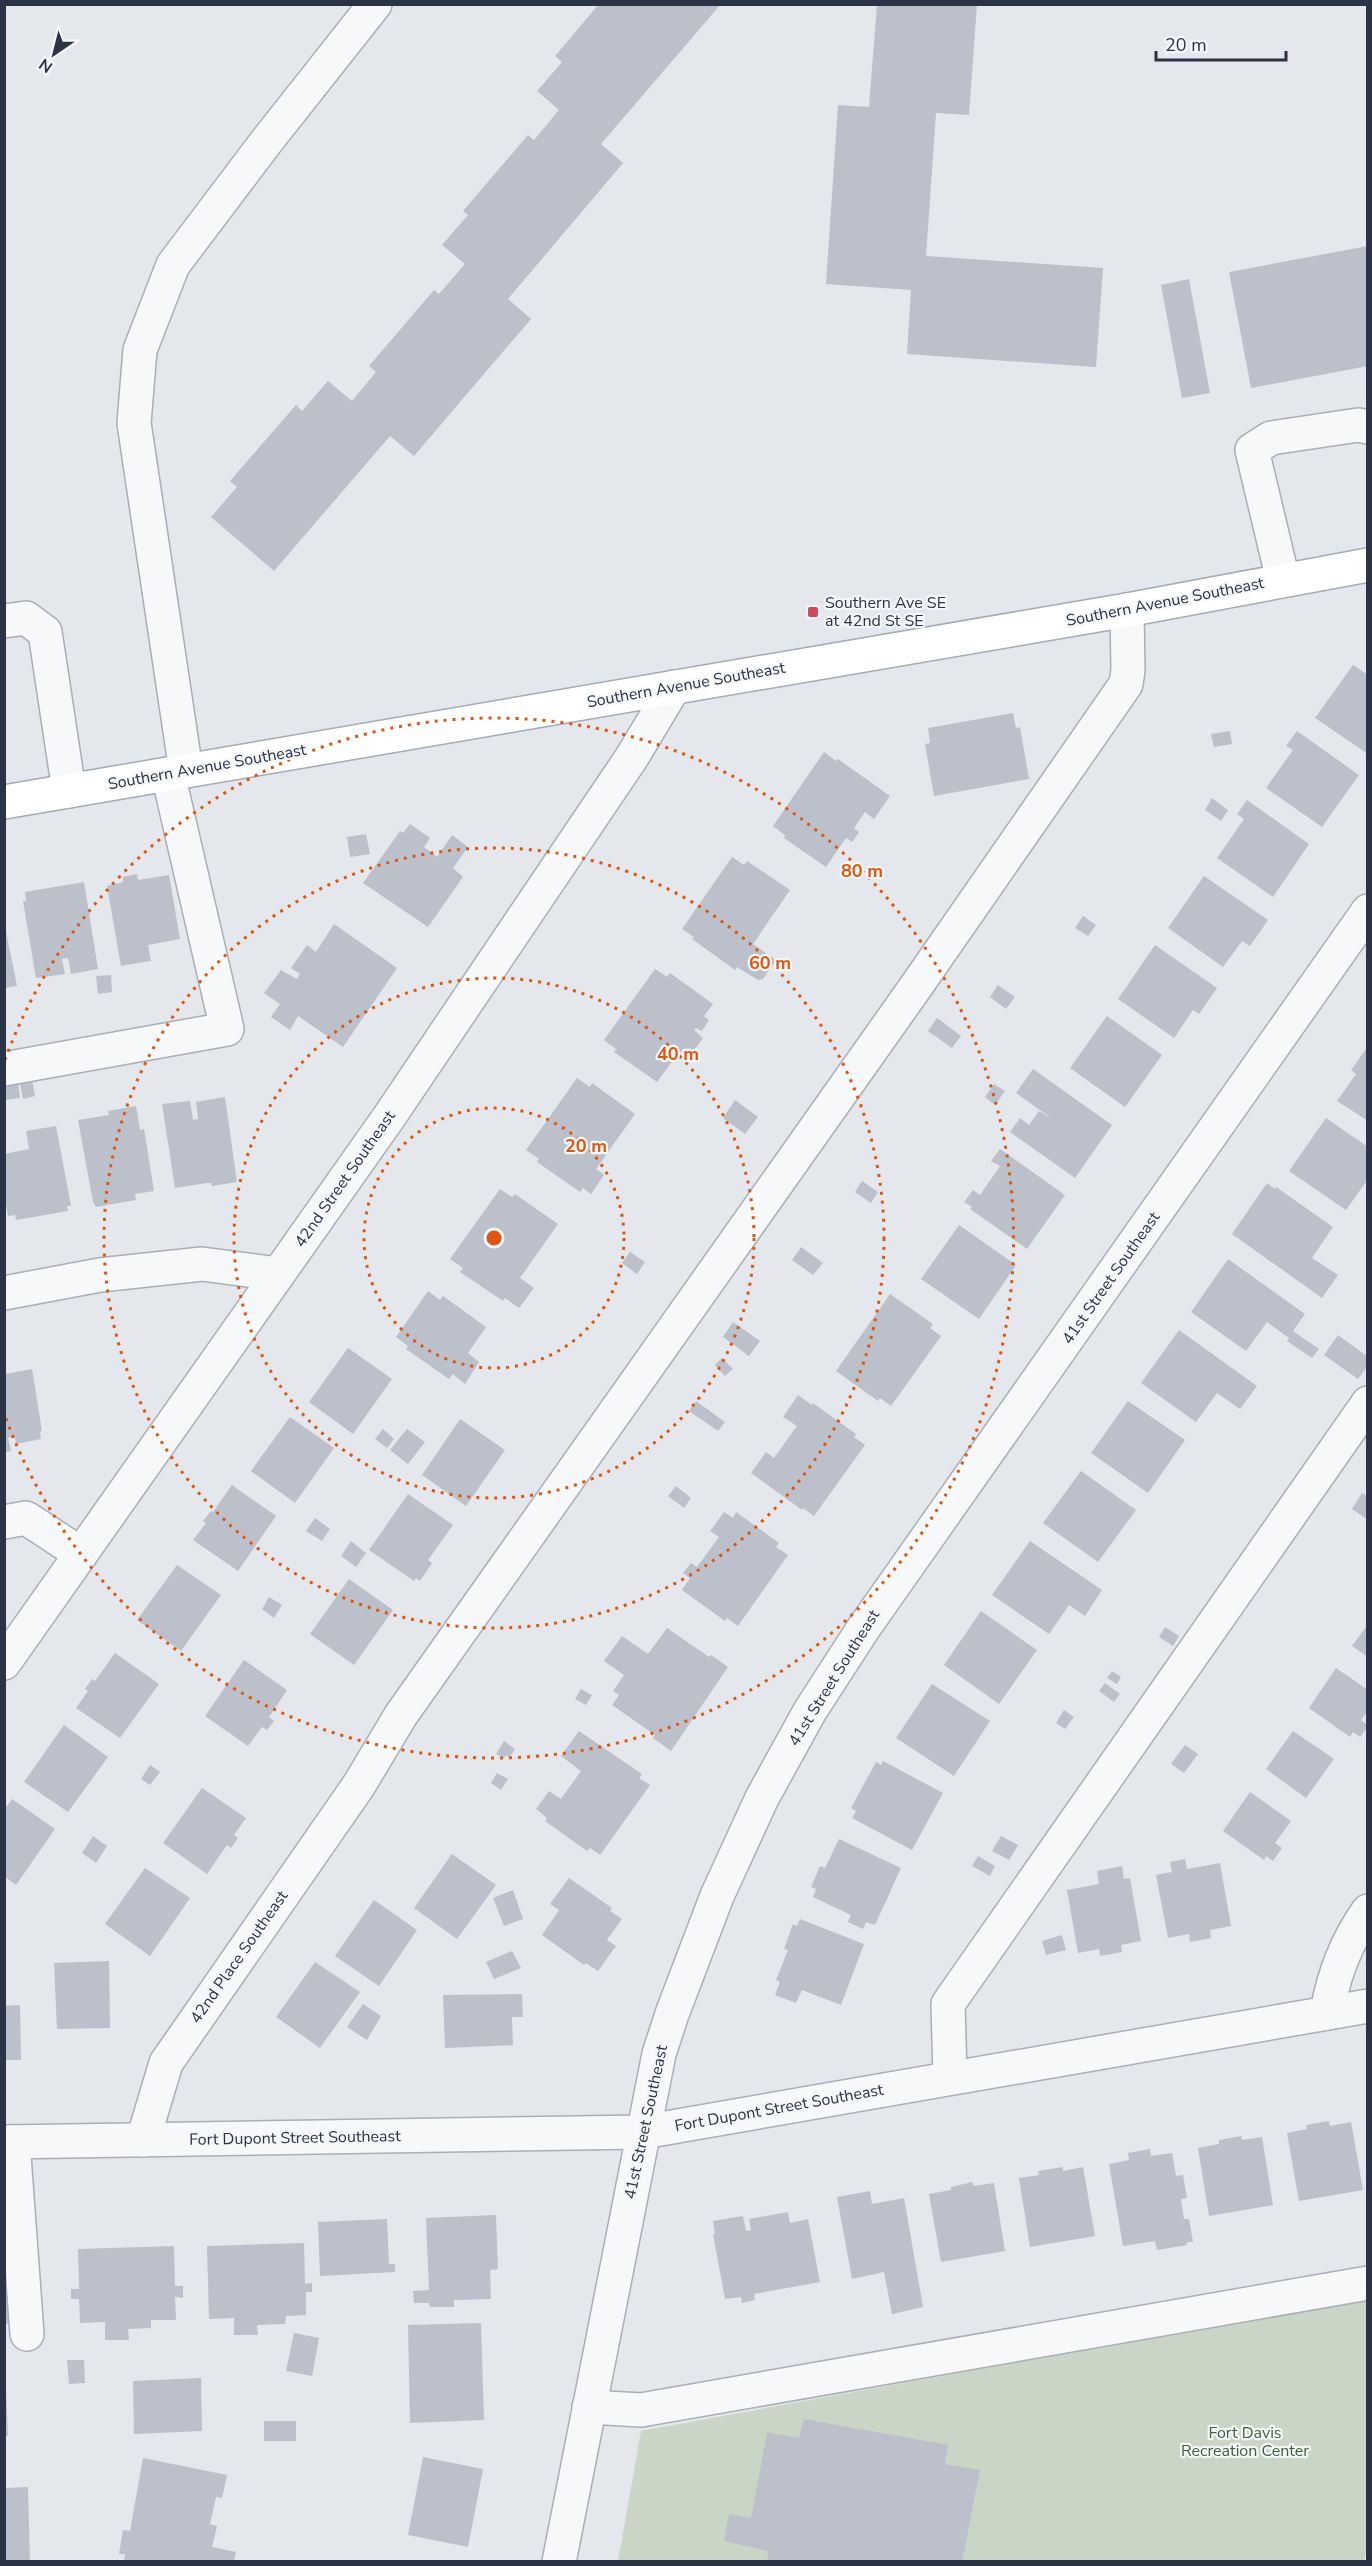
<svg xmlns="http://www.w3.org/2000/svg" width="1372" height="2566" font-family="'Nunito Sans',sans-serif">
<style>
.green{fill:#c9d6c5}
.building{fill:#bbc0ca}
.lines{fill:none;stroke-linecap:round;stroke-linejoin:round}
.minor-casing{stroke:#a9aeb7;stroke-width:36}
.major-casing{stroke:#a3abb8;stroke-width:36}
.minor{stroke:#f7f8fa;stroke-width:33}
.major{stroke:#fff;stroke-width:33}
.ring{fill:none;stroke:#df570f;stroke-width:3;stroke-dasharray:3 6}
.poi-dot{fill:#d1495b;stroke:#f4f6f9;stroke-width:2}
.labels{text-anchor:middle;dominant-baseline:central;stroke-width:4.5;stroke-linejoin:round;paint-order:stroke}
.street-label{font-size:16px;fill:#2b3445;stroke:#f4f6f9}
.poi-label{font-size:16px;fill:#2b3445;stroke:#f4f6f9;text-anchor:start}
.park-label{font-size:16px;fill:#3f6138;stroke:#f4f6f9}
.centre{fill:#df570f;stroke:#f4f6f9;stroke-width:3}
.ring-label{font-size:18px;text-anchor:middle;font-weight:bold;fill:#df570f;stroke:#f4f6f9;stroke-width:4.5;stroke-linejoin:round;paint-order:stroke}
</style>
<rect width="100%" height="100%" fill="#e4e7ec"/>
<polygon class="green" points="1367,2298 1368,2544 1364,2561 618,2562 641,2431"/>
<g class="building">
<polygon points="599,4 721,4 601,144 623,163 508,299 531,319 414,456 390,436 274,571 211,517 237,487 230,481 296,405 302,411 328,381 352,401 376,372 369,366 434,290 439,294 465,264 442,245 468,215 463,211 528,135 534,140 559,110 537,91 562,62 555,56"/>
<polygon points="877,4 977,4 969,115 936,113 926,256 1103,268 1096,367 907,354 911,290 826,284 838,105 869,107"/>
<polygon points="1368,246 1368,366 1251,388 1229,272"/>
<polygon points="1189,279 1210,393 1182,398 1161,285"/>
<polygon points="1353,665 1368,675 1368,754 1315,718"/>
<polygon points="1013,713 1016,728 1020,727 1029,779 934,796 925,744 930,743 928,728"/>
<polygon points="1230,731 1232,744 1214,747 1211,734"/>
<polygon points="1297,731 1359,775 1322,827 1266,788 1293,750 1286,746"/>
<polygon points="824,752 836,761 838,759 890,796 874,819 865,812 854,828 859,832 852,842 846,838 826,867 784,838 785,835 773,826"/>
<polygon points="1212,798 1228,810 1221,821 1205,810"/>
<polygon points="1247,800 1309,844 1273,897 1217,858 1244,819 1237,814"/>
<polygon points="410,824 430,838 424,847 437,857 452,835 468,847 453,868 463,877 428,927 363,883 400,831 403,833"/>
<polygon points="366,834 370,854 350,857 347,837"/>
<polygon points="732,857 744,865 747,861 790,890 753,944 776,960 763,979 758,980 737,967 735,970 692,939 694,937 682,929"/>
<polygon points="137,874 138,880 169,875 180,939 148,945 151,961 121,966 107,886 123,882 123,877"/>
<polygon points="1204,876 1268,920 1250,946 1242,941 1223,967 1168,928"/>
<polygon points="84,882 98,969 71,974 68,958 62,959 65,974 36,978 23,901 26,901 25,892"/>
<polygon points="1083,916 1096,925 1088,936 1075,928"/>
<polygon points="4,922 17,986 4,988"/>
<polygon points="334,924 397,968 343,1047 298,1016 290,1030 271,1017 280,1004 264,993 281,970 297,979 300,974 291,968 307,945 316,952"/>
<polygon points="1155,945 1217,988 1199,1014 1193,1010 1174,1038 1118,999"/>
<polygon points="655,969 667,977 670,973 713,1004 704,1016 709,1020 702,1031 696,1028 694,1030 703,1038 689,1057 680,1051 657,1082 614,1052 616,1049 604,1040"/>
<polygon points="111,975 112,992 98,994 96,976"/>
<polygon points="998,985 1015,997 1006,1009 990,997"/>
<polygon points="1107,1016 1162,1055 1125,1107 1070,1068"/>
<polygon points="937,1018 961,1036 952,1048 928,1031"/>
<polygon points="1368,1046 1368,1121 1337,1101 1356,1074 1351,1070"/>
<polygon points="1033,1069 1112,1125 1075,1178 1010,1132 1020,1118 1029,1125 1039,1111 1051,1118 1016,1093"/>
<polygon points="577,1078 590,1087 592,1083 635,1114 596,1169 604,1175 591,1194 583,1188 580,1192 537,1162 539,1159 526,1150"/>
<polygon points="32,1080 35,1096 23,1099 20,1083"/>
<polygon points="18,1083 20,1098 4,1100 4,1084"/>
<polygon points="994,1084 1005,1091 995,1105 985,1097"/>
<polygon points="225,1097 237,1182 212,1186 211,1183 207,1183 175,1188 162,1104 190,1101 193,1120 198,1119 196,1102"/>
<polygon points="735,1100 758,1117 745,1134 723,1118"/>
<polygon points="136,1106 140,1130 144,1129 154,1191 135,1194 136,1200 96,1207 93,1202 78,1120 109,1115 108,1111"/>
<polygon points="1326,1118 1368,1147 1368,1179 1346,1210 1289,1171"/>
<polygon points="56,1126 71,1206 67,1206 68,1211 16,1220 15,1215 8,1216 4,1192 4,1154 29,1149 26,1131"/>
<polygon points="1000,1149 1065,1195 1027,1249 970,1209 972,1207 964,1202 973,1190 980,1195 1000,1166 991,1161"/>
<polygon points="862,1181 878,1192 871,1203 855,1192"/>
<polygon points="1267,1183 1275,1189 1276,1187 1333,1227 1312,1258 1338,1275 1322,1298 1232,1234"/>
<polygon points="500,1189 512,1197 515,1194 558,1224 520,1278 534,1288 519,1308 505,1298 503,1301 460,1272 463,1268 450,1259"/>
<polygon points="959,1225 1016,1265 979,1319 921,1279"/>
<polygon points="801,1247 823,1263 813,1275 792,1260"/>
<polygon points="630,1252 645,1262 637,1274 622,1263"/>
<polygon points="1228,1259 1305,1314 1293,1331 1319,1349 1312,1358 1287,1341 1289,1338 1267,1322 1246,1351 1191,1312"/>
<polygon points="428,1291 440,1300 443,1296 486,1327 468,1353 479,1362 465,1384 453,1374 449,1379 406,1349 408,1346 396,1337"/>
<polygon points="890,1294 933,1324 930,1328 941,1336 891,1406 880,1398 878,1401 836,1371"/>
<polygon points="733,1322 760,1341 749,1356 723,1337"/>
<polygon points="1179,1330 1257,1386 1240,1409 1217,1393 1196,1422 1141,1383"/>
<polygon points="1338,1335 1368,1357 1368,1365 1358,1379 1324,1355"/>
<polygon points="348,1348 392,1379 353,1434 309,1402"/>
<polygon points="722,1358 733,1369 725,1376 715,1365"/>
<polygon points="32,1369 42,1431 40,1432 41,1439 16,1444 15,1437 8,1438 11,1451 4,1452 6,1374"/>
<polygon points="798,1395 812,1405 813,1403 856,1434 854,1437 865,1445 814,1516 803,1508 802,1510 751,1473 766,1452 774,1458 797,1426 783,1417"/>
<polygon points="696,1401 725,1422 718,1431 689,1411"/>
<polygon points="1128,1401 1185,1440 1148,1493 1091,1453"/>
<polygon points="290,1417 334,1448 295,1503 251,1471"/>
<polygon points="460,1419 505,1450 466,1506 422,1475"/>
<polygon points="383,1429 394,1439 387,1448 375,1439"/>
<polygon points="407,1429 425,1442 408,1464 390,1450"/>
<polygon points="1081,1471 1136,1510 1098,1562 1043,1523"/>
<polygon points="232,1485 276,1516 238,1571 193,1540 206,1523 203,1521 211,1511 213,1512"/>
<polygon points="676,1486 691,1498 684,1508 668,1496"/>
<polygon points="1362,1493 1368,1497 1368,1520 1352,1509"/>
<polygon points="408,1494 453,1525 428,1560 432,1563 420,1581 416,1578 414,1581 369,1550"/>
<polygon points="724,1512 733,1518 736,1512 779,1543 776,1547 788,1555 738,1626 727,1618 725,1621 682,1590 690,1578 683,1573 691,1563 697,1567 719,1537 710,1531"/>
<polygon points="315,1518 330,1529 322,1541 306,1531"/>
<polygon points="351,1541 366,1553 356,1567 341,1556"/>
<polygon points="1030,1541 1102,1590 1085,1616 1069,1605 1049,1634 992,1595"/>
<polygon points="177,1565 221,1595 181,1651 137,1620"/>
<polygon points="349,1579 393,1610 354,1665 310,1634"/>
<polygon points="269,1597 282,1605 274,1618 262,1609"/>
<polygon points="981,1611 1037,1650 999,1704 944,1665"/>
<polygon points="1368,1624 1368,1657 1352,1646"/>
<polygon points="1165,1627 1179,1636 1173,1646 1159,1637"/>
<polygon points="667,1628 709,1657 711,1655 728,1667 671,1751 653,1738 655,1735 612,1705 619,1695 613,1691 624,1675 604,1661 622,1636 648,1654"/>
<polygon points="115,1653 159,1684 120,1738 76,1708 88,1691 85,1689 92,1679 95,1681"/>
<polygon points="244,1660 287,1690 269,1717 274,1721 267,1730 262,1727 248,1746 205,1716"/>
<polygon points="1336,1668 1368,1690 1368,1711 1361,1720 1368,1726 1360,1737 1353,1732 1350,1737 1309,1708"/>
<polygon points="1112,1671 1121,1677 1117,1684 1107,1678"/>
<polygon points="1105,1683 1120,1694 1114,1702 1099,1691"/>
<polygon points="932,1684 990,1721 954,1776 896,1738"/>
<polygon points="581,1689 592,1695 586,1705 575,1699"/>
<polygon points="1064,1710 1074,1717 1065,1729 1056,1723"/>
<polygon points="64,1725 108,1757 68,1812 24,1782"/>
<polygon points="579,1731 642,1774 639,1778 650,1785 600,1855 590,1848 587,1851 545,1821 547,1818 536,1809 549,1791 561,1799 581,1771 561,1756"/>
<polygon points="1293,1731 1334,1759 1306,1798 1266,1769"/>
<polygon points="504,1741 515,1749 509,1758 506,1755 504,1758 496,1754"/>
<polygon points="1185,1745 1198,1754 1184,1773 1171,1764"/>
<polygon points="883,1761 943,1793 912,1850 852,1818 856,1811 851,1808 876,1762 881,1765"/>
<polygon points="150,1765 160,1772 150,1785 141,1779"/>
<polygon points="497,1773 508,1779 501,1790 491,1783"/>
<polygon points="202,1788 246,1818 234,1835 238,1838 231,1848 227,1845 207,1874 163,1843"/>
<polygon points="1250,1792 1291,1821 1275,1843 1282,1848 1273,1861 1266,1856 1264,1860 1223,1831"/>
<polygon points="12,1799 55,1829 16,1885 4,1876 4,1810"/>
<polygon points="93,1836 107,1846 96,1863 82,1853"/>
<polygon points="1001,1836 1018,1845 1009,1860 992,1851"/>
<polygon points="839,1839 901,1868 875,1925 866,1922 863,1929 848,1922 851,1915 813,1897 816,1889 811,1887 820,1866 825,1868"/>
<polygon points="452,1854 496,1885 457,1939 414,1908"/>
<polygon points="978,1856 995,1866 990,1876 972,1866"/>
<polygon points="1185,1859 1187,1869 1220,1863 1231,1926 1210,1930 1211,1938 1190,1942 1189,1934 1168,1938 1156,1875 1172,1872 1170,1862"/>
<polygon points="1122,1866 1124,1879 1130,1878 1141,1941 1121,1945 1122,1952 1100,1956 1099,1949 1078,1953 1067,1890 1099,1884 1097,1871"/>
<polygon points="145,1868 190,1898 150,1956 105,1924"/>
<polygon points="569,1878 612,1908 610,1911 622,1919 607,1940 616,1946 598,1971 586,1963 584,1965 542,1935 559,1910 550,1904"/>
<polygon points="513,1890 523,1919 504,1926 493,1898"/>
<polygon points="374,1900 417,1930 379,1986 335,1956"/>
<polygon points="800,1919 864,1944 841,2005 802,1990 796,2003 775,1995 780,1982 776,1980 788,1950 784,1949 793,1924 797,1926"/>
<polygon points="1062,1935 1066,1950 1046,1955 1042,1941"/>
<polygon points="512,1951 521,1968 494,1979 486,1962"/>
<polygon points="109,1961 110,2028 57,2029 54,1963"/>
<polygon points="315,1962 360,1992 320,2048 276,2017"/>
<polygon points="522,1994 523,2017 512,2017 513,2045 445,2048 443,1995"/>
<polygon points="363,2004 381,2016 367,2040 347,2027"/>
<polygon points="20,2005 21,2060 4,2060 4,2006"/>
<polygon points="1329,2121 1330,2126 1351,2122 1363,2190 1299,2201 1287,2133 1307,2129 1306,2125"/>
<polygon points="1241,2136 1242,2140 1262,2137 1273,2205 1209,2216 1198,2148 1219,2144 1219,2140"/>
<polygon points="1150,2149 1151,2156 1172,2153 1176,2176 1183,2175 1187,2198 1181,2199 1184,2219 1189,2219 1193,2242 1187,2242 1187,2245 1157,2250 1155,2241 1123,2246 1109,2164 1129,2160 1128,2153"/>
<polygon points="1063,2167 1063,2171 1083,2167 1095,2236 1030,2247 1019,2178 1039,2175 1038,2171"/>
<polygon points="972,2182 974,2186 994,2183 1005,2251 941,2262 929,2194 951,2190 951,2187"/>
<polygon points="870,2191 872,2204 904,2198 923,2307 892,2314 884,2272 852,2279 837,2197"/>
<polygon points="788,2212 790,2223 808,2219 820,2282 754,2294 755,2300 742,2303 741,2297 725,2299 713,2234 715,2234 713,2221 743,2216 746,2231 751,2230 749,2219"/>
<polygon points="496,2215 498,2269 490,2270 491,2299 454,2300 454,2307 430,2307 429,2303 414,2303 413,2291 429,2290 426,2218"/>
<polygon points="387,2219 389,2264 395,2264 395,2272 320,2276 318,2222"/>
<polygon points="304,2243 305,2284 312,2283 312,2292 306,2292 306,2315 286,2316 285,2324 257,2325 258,2335 234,2335 234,2318 209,2319 207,2246"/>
<polygon points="174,2246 175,2286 183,2286 183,2298 175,2297 176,2320 151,2320 151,2328 128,2329 129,2340 105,2340 105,2322 80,2323 79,2299 71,2299 71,2289 79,2289 78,2249"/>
<polygon points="4,2251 14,2323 4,2324"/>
<polygon points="481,2323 484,2420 410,2423 408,2325"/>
<polygon points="294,2333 319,2338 312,2376 286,2371"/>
<polygon points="67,2360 84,2360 85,2383 69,2384"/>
<polygon points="201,2378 202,2431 134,2434 133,2381"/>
<polygon points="4,2390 6,2390 8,2436 4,2436"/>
<polygon points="804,2419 948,2445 945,2464 980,2470 962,2562 769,2562 767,2551 724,2541 729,2514 751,2518 767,2432 799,2438"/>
<rect x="264" y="2421" width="32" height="20"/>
<polygon points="423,2457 483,2469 468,2547 408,2535"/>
<polygon points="143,2458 227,2475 222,2498 216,2497 210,2524 217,2526 212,2547 236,2552 234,2562 124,2562 125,2554 119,2554 123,2530 130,2531"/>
<polygon points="28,2487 30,2562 4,2562 5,2488"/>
</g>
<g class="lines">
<defs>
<g id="minor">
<polyline points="1283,580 1252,450 1271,438 1358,425 1368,427"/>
<polyline points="4,621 26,618 45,632 69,791"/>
<polyline points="186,771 134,423 140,350 173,265 266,142 375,4"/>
<polyline points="4,1069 227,1029 168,774"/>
<polyline points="4,1293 100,1275 202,1264 278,1274"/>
<polyline points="4,1522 26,1518 81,1554"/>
<polyline points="4,1663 389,1117 632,757 674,687"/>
<path d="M1327,2013C1333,1976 1346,1942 1368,1911"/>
<polyline points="950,2078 948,2004 1368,1403"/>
<polyline points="143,2140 166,2063 359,1785 401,1715 917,985 1126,684 1128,670 1127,610"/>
<polyline points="4,2142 643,2132 1368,2006"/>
<polyline points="13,2142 27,2334"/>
<polyline points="589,2407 641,2410 1368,2283"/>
<polyline points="559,2562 659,2054 672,2014 717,1896 762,1798 810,1711 863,1629 1368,911"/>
</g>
<polyline id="major" points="4,802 1127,610 1368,565"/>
</defs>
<use href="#minor" class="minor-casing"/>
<use href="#major" class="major-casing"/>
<use href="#minor" class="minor"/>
<use href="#major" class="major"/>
</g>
<g class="ring">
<circle cx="494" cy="1238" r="130"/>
<circle cx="494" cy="1238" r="260"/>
<circle cx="494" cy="1238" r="390"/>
<path d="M5 1060A520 520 0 1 1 5 1416"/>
</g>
<rect class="poi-dot" x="807" y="606" width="12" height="12" rx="3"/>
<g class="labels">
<g class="street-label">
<text transform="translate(1165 602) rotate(-11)">Southern Avenue Southeast</text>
<text transform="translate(686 685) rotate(-10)">Southern Avenue Southeast</text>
<text transform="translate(207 767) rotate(-10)">Southern Avenue Southeast</text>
<text transform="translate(345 1179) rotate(-55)">42nd Street Southeast</text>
<text transform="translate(1111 1278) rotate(-55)">41st Street Southeast</text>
<text transform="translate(834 1678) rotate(-58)">41st Street Southeast</text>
<text transform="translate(239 1957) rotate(-55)">42nd Place Southeast</text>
<text transform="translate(779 2108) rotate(-10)">Fort Dupont Street Southeast</text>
<text transform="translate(646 2122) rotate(-78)">41st Street Southeast</text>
<text transform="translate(295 2138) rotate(-1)">Fort Dupont Street Southeast</text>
</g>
<g class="poi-label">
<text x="825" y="603">Southern Ave SE<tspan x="825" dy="18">at 42nd St SE</tspan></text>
</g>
<g class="park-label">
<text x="1245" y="2433">Fort Davis<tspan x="1245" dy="18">Recreation Center</tspan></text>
</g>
</g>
<circle cx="494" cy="1238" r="9" class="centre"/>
<g class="ring-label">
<text x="862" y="877">80 m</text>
<text x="770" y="969">60 m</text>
<text x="678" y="1060">40 m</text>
<text x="586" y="1152">20 m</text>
</g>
<rect width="1372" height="2566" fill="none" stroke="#2b3445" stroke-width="12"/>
<g transform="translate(54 54) rotate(215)" stroke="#f4f6f9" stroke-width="4.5" paint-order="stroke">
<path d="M0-4.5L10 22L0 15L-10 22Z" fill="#2b3445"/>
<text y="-9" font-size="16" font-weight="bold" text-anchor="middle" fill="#2b3445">N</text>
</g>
<path d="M1156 51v9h130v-9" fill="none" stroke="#2b3445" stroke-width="3"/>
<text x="1165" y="51" font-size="18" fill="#2b3445" stroke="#f4f6f9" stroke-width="4.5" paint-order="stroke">20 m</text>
</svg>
